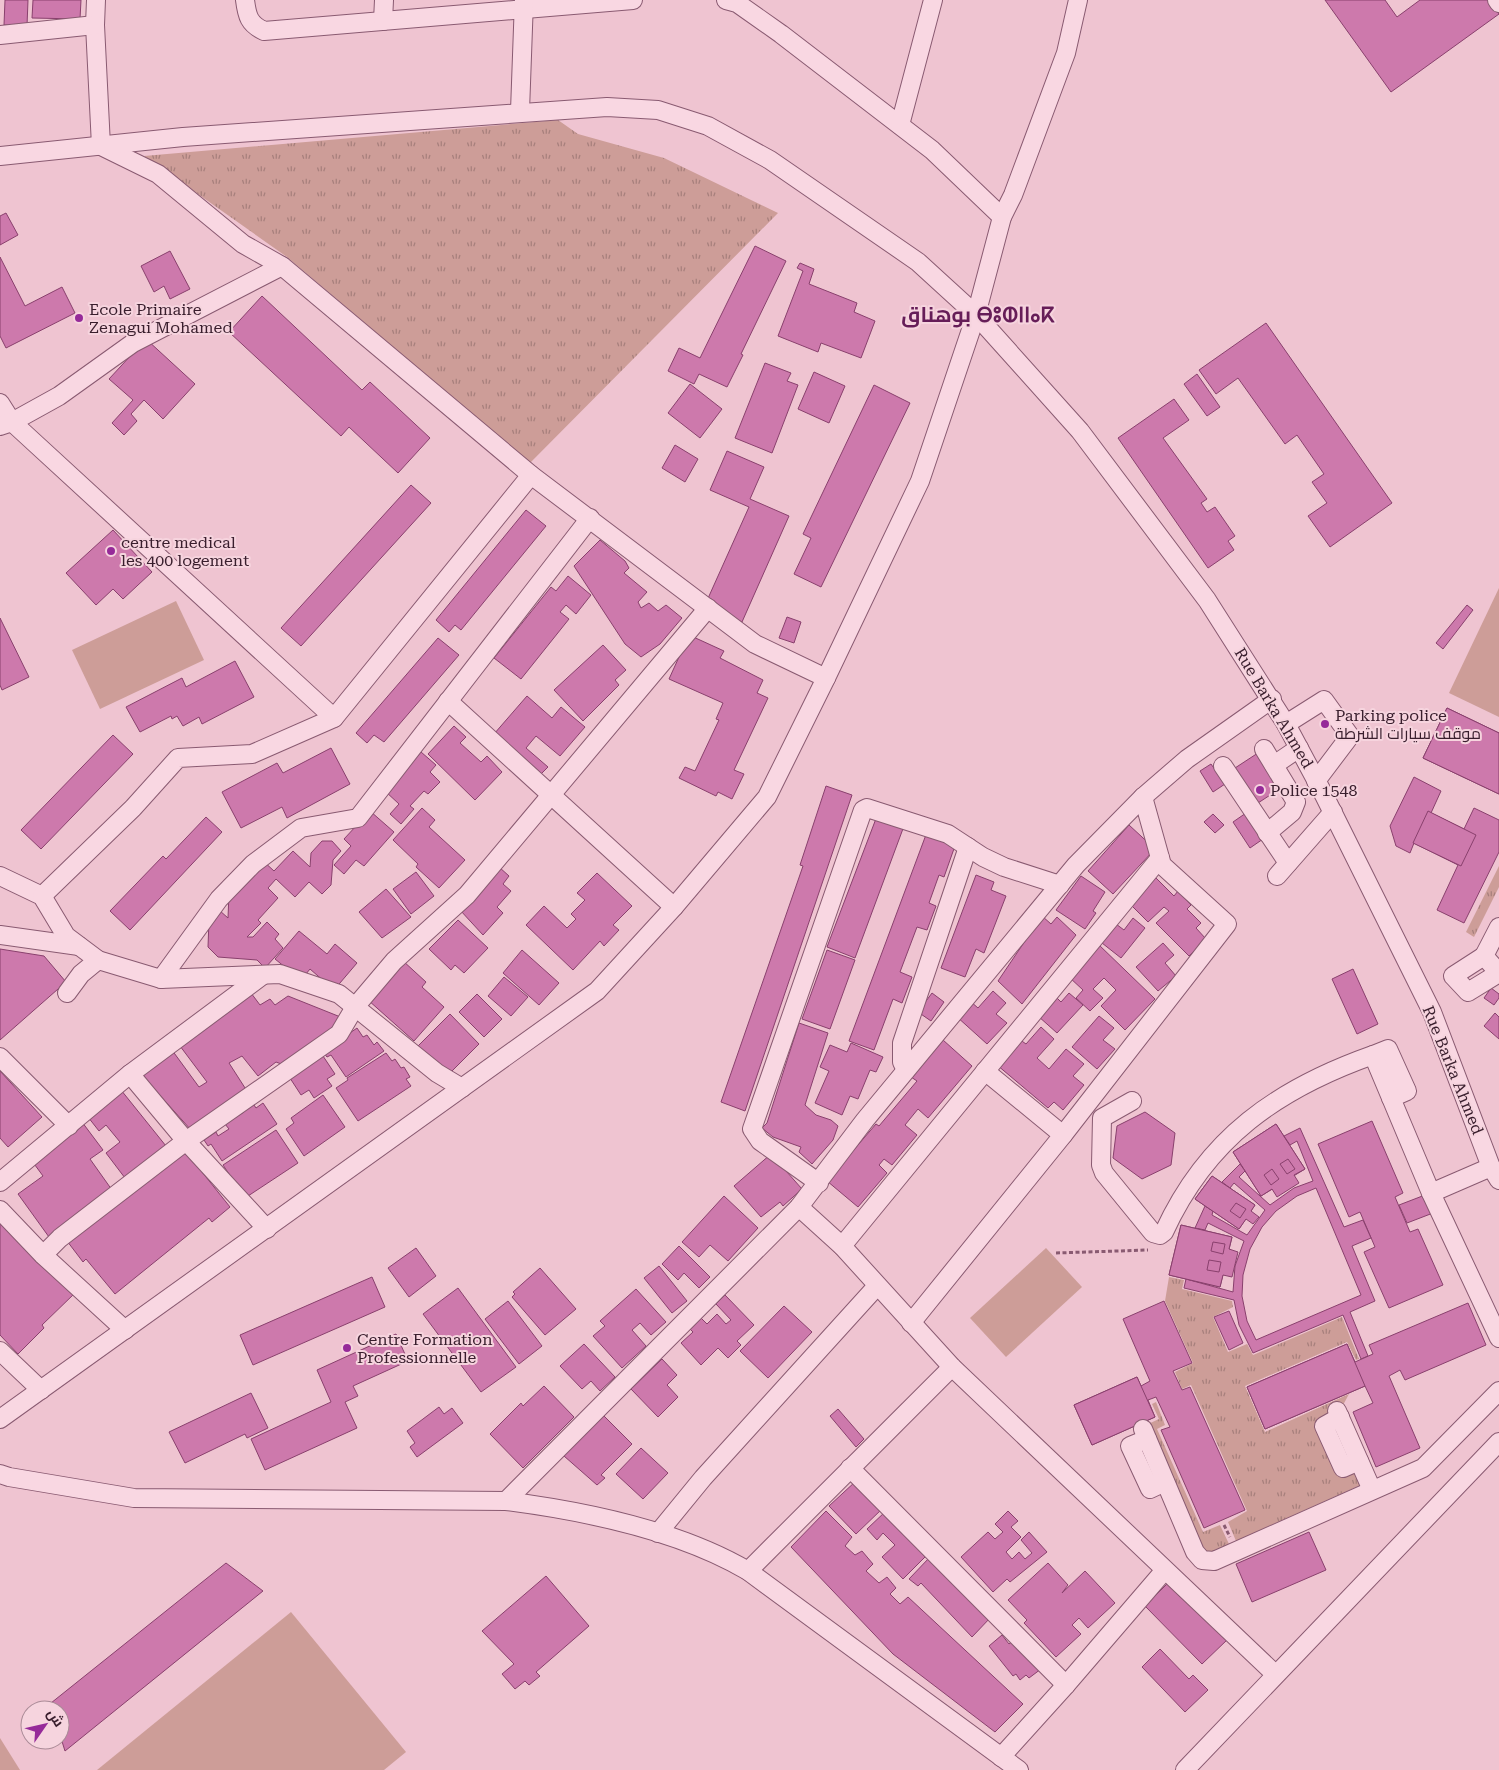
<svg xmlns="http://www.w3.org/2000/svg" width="1499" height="1770" font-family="'Roboto Serif',Cairo,'Noto Sans Tifinagh',serif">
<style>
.grass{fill:url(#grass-tufts)}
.pitch{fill:#cd9d98}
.building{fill:#cd79ac;stroke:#89406d;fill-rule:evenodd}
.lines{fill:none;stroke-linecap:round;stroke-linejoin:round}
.minor-casing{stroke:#895a71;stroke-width:20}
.path{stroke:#895a71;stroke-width:3;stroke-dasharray:4 2.5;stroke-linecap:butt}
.minor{stroke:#f9d7e2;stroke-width:18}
.poi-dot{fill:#962a99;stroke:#f6d4de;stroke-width:2}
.labels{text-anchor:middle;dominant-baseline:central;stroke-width:4;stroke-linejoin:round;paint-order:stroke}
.poi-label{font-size:16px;fill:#391e2d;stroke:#f6d4de;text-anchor:start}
.street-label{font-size:16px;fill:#391e2d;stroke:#f6d4de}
.district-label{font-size:21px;font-weight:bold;fill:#661d58;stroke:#f6d4de}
</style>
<defs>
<pattern id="grass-tufts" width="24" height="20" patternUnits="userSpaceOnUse" patternTransform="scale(1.25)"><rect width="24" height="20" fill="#cd9d98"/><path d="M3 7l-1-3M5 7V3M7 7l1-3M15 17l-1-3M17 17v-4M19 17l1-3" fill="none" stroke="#a77f7c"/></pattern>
</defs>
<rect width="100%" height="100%" fill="#efc4d1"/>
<g class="grass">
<polygon points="558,120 578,134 664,158 778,213 530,463 287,257 144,156"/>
<polygon points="1499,866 1499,887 1474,937 1466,932"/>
<polygon points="1169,1277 1184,1280 1182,1289 1232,1301 1233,1307 1213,1317 1228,1352 1247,1344 1253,1355 1342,1317 1359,1359 1356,1360 1347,1342 1245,1386 1265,1432 1349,1394 1342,1407 1317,1422 1356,1469 1363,1484 1236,1541 1228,1522 1247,1511 1191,1385 1182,1389 1175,1372 1193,1363 1165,1301"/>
<polygon points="1156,1402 1165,1425 1157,1429 1203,1532 1220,1525 1229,1544 1213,1551 1203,1551 1146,1425 1159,1419 1152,1404"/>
</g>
<g class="pitch">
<polygon points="1499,588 1499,717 1449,693"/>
<polygon points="176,601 204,660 100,709 72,650"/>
<polygon points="1046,1248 1082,1287 1006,1357 970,1318"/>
<polygon points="291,1612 406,1752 384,1770 97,1770"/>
<polygon points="0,1738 20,1770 0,1770"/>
</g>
<g class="building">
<polygon points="5,0 28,0 27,26 4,25"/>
<polygon points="33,0 81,0 80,19 32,18"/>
<polygon points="1325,0 1385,0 1397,17 1420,0 1489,0 1499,14 1391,92"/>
<polygon points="6,213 18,235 0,245 0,216"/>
<polygon points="755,246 786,261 741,354 743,355 727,387 699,374 694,384 668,371 679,348 700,358"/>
<polygon points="170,251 190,289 170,299 164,286 154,292 141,266"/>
<polygon points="0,257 25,306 62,287 75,313 6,348 0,336"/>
<polygon points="800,263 814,269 809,284 857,303 854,312 875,321 861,358 821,343 818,352 778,336 803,271 797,268"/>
<polygon points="262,296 362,390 370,382 430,438 398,473 349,427 341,436 229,332"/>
<polygon points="1266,323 1392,503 1330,547 1308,516 1327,503 1312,482 1324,474 1297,435 1285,444 1238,378 1216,394 1199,370"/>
<polygon points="146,339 195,384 163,419 144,400 131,414 137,421 124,435 112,423 133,400 109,379"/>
<polygon points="765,363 791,373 787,381 798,385 772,453 735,438"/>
<polygon points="814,372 845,386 829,423 798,409"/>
<polygon points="1197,374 1220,407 1207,416 1184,384"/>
<polygon points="690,384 722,409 700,438 668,413"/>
<polygon points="874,385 910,403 821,587 794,574 811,538 803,534"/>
<polygon points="1174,399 1189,420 1163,438 1207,499 1201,503 1207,512 1215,507 1235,536 1228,541 1234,550 1208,568 1118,438"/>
<polygon points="675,445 698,459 685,482 662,468"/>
<polygon points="727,451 764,467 750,499 789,516 742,622 705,605 749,507 710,490"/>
<polygon points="411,485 431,503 301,646 281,628"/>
<polygon points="526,510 546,526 461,630 455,625 449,632 436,620"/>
<polygon points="113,530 152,572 123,599 113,589 96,605 66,573"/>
<polygon points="600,540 625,561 629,568 624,573 647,592 638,602 641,608 649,603 658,611 666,605 682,618 660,644 641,657 625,644 574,566"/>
<polygon points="568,576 591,595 576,614 566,605 560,612 569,619 521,679 494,658 551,587 556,591"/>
<polygon points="1467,605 1473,610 1443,649 1436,643"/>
<polygon points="787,617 801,622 794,643 779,638"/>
<polygon points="0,618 29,677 2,690 0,685"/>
<polygon points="689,635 724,651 720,658 763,680 757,693 768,698 734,770 744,774 732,799 718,792 716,796 679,778 685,767 695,771 719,720 716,719 723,703 669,679"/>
<polygon points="438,638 459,655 384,742 374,735 367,743 356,733"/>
<polygon points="603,645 626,670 615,680 619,685 583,721 554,690"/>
<polygon points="235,661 254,697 202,724 199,717 183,726 177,716 172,719 171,716 140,732 126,707 182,678 186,687"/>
<polygon points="527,696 552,718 561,707 585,727 560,756 536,736 526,748 548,767 541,774 494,734"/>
<polygon points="1447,708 1499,733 1499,794 1423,758"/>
<polygon points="1447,708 1499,733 1499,794 1423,758"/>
<polygon points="454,726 466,737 460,743 481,762 487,756 502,772 475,800 428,754"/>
<polygon points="113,735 133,754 41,849 21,830"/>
<polygon points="331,748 350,784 287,818 282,807 241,828 222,792 277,763 283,773"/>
<polygon points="1261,751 1284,786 1258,803 1235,768"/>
<polygon points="421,752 436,765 430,772 440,782 428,794 424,791 410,806 414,809 401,824 390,814 399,804 385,791"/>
<polygon points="1211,764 1225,784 1213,792 1200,771"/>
<polygon points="1414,777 1441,791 1431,813 1464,829 1474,808 1499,820 1499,852 1464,923 1437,910 1458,865 1414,843 1410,853 1396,846 1390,826"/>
<polygon points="826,786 852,795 745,1111 721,1102 803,866 800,865"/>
<polygon points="422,808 435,820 429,827 465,860 439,888 416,867 418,864 393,840"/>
<polygon points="370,811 394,832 364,866 356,860 344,874 334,865 351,846 344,839"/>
<polygon points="1428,811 1476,835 1461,866 1413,843"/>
<polygon points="1246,813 1263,839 1250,848 1233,822"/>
<polygon points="1213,814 1224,825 1215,833 1204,822"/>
<polygon points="877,816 904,826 855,958 827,947"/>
<polygon points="206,817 222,832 130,930 110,911 163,856 166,859"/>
<polygon points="1129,825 1155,849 1113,894 1088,871"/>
<polygon points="927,832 956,843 944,877 939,875 929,903 936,906 927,930 917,927 900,972 912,977 902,1003 893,999 874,1050 849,1041"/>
<polygon points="322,841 332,841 341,851 333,860 331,885 322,894 309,882 295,897 276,879 268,888 278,898 258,920 261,923 247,937 253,937 267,922 279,934 275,939 283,948 265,968 257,960 218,957 208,947 209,920 219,910 228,918 229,893 261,859 274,871 293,851 310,867 311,853"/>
<polygon points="499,867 509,876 503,884 511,891 497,907 503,913 483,935 460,910"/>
<polygon points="416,872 434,896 411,914 393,889"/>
<polygon points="597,873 632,906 613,925 619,930 604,946 600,941 573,970 526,925 544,906 567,928 576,919 571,914 585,900 577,893"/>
<polygon points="976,875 994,882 991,890 1006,896 984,953 976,949 965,977 941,968"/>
<polygon points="1081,876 1105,892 1093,911 1096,913 1085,929 1056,910"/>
<polygon points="1155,877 1174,896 1178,891 1191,905 1187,909 1201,923 1196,928 1206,939 1189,956 1156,923 1169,911 1164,907 1148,922 1129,903"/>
<polygon points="386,889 411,917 382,938 359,912"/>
<polygon points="1042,916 1051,924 1057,917 1076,935 1022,1004 998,981"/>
<polygon points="1133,918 1145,928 1121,958 1102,943 1116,924 1124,930"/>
<polygon points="458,920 488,948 464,973 455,965 451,970 429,949"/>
<polygon points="299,931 327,954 335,944 357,963 334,990 310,969 301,980 275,959"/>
<polygon points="1163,943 1174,955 1165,963 1176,976 1158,991 1136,967"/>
<polygon points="1098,944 1155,999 1125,1030 1101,1006 1116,990 1104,978 1093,989 1103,998 1090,1011 1076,998 1083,990 1069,977"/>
<polygon points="0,949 44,956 66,982 0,1040"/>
<polygon points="522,950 559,983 539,1005 503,973"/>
<polygon points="827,950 855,960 830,1029 802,1019"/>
<polygon points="402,960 426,982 422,987 444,1007 414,1041 368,1000"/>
<polygon points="1353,969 1378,1024 1357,1034 1332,979"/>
<polygon points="504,977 528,997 511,1016 488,996"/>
<polygon points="1491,988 1499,994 1499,998 1494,1005 1484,998"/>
<polygon points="248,989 260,1005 270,999 275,1005 288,996 343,1018 341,1028 284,1065 276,1062 258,1076 242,1056 229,1063 247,1091 191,1130 138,1071 169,1046 199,1087 207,1082 177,1042"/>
<polygon points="993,991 1006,1003 996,1014 1007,1023 987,1044 956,1016 970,1001 978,1008"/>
<polygon points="932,993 944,1002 931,1021 918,1012"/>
<polygon points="1069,993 1083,1005 1057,1033 1038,1016 1056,997 1061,1002"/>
<polygon points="477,994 502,1019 484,1037 459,1012"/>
<polygon points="1495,1013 1499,1017 1499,1039 1484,1026"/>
<polygon points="450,1014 479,1044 445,1078 416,1048"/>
<polygon points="1099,1016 1114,1028 1103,1040 1115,1049 1097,1069 1072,1047"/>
<polygon points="799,1023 828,1033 805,1105 816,1115 831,1120 838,1126 833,1140 812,1164 799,1152 801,1147 773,1137 762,1128 767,1123"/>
<polygon points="1041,1027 1054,1039 1037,1058 1049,1069 1066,1049 1084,1064 1073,1076 1084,1085 1063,1110 1054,1102 1048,1108 997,1065 1019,1039 1026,1044"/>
<polygon points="357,1028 363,1037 367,1035 374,1045 377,1042 384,1051 346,1077 331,1055 327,1057 323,1052"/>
<polygon points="943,1040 972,1066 928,1118 918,1109 905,1125 917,1135 892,1165 884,1159 879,1165 887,1173 858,1207 827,1181 876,1124 879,1126 917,1081 911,1077"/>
<polygon points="851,1043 883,1057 876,1072 870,1070 858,1099 850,1096 842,1115 815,1103 829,1071 820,1067 830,1045 847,1052"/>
<polygon points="321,1053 335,1074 327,1079 332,1086 314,1098 309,1090 301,1095 288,1075"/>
<polygon points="386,1053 392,1061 395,1059 401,1068 404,1067 410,1077 406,1079 411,1086 358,1121 336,1088 348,1080 347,1078"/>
<polygon points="0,1071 42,1117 8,1147 0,1138"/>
<polygon points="121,1090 166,1146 125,1178 106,1153 120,1142 106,1125 99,1131 88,1117"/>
<polygon points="323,1095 345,1127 304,1156 286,1129 294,1123 291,1118"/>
<polygon points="252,1102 256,1108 263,1103 277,1124 222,1161 211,1144 208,1146 204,1140 216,1132 218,1136 229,1129 225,1124 244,1112 242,1109"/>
<polygon points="1145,1112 1175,1133 1171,1165 1142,1179 1113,1158 1117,1126"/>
<polygon points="1372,1121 1403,1193 1395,1197 1410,1232 1418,1229 1443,1285 1389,1308 1364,1252 1375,1247 1360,1212 1349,1217 1318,1144"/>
<polygon points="82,1122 103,1150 90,1159 112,1190 49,1237 18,1194 43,1176 32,1161"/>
<polygon points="1276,1124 1305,1169 1261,1196 1233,1152"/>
<polygon points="1276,1124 1305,1169 1294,1175 1299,1183 1277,1197 1272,1189 1261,1196 1233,1152"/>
<path d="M1300,1128L1344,1227L1363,1220L1371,1238L1352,1246L1375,1301L1350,1312L1368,1356L1361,1359L1343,1315L1253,1353L1239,1325L1234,1300L1184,1288L1186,1279L1233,1292L1235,1266L1244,1241L1208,1223L1205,1230L1195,1228L1205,1206L1213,1211L1212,1215L1247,1235L1265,1210L1234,1183L1230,1188L1222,1182L1240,1164L1245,1171L1239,1177L1270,1205L1294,1188L1313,1181L1297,1141L1290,1145L1284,1136ZM1316,1188L1361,1295L1256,1340L1247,1321L1242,1296L1243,1275L1250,1249L1262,1227L1276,1211L1297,1196Z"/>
<polygon points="276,1130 298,1163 245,1198 223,1165"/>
<polygon points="182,1147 230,1207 212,1222 209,1218 115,1294 86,1259 83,1262 64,1237"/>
<polygon points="771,1154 802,1189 783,1206 780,1202 761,1217 734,1186"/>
<polygon points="1288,1159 1295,1169 1287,1174 1280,1164"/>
<polygon points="1272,1169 1279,1179 1271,1185 1264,1175"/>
<polygon points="1212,1176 1255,1205 1239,1229 1195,1199"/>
<polygon points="1212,1176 1255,1205 1251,1211 1259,1217 1253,1224 1246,1219 1239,1229 1195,1199"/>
<polygon points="1425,1195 1433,1213 1407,1223 1399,1205"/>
<polygon points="724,1196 758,1228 728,1261 710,1245 699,1257 682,1242"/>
<polygon points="1236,1203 1246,1209 1240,1218 1230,1211"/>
<polygon points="0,1215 75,1293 42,1325 44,1328 18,1354 0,1335"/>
<polygon points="1181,1225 1232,1237 1220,1287 1169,1275"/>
<polygon points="1181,1225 1232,1237 1229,1249 1238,1252 1232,1277 1223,1275 1220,1287 1169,1275"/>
<polygon points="1213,1242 1225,1244 1223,1254 1211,1251"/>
<polygon points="679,1246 710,1277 699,1288 684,1273 678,1280 662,1264"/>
<polygon points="416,1248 436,1276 409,1297 388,1268"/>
<polygon points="1209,1260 1221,1262 1219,1272 1207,1270"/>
<polygon points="659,1266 687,1301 672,1313 644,1278"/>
<polygon points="540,1268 576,1309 545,1335 512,1297 515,1294 513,1292"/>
<polygon points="372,1277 385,1307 253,1365 240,1335"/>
<polygon points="458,1288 516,1367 481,1392 423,1314"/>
<polygon points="636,1289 666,1322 651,1335 640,1323 632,1330 646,1346 622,1368 593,1336 605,1326 600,1321"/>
<polygon points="725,1295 754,1325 737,1341 741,1345 728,1358 718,1348 701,1365 681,1343 693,1332 690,1329 701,1318 707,1324 717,1314 726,1324 731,1320 716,1304"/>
<polygon points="508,1301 542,1346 519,1364 485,1319"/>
<polygon points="1164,1301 1192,1363 1173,1371 1182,1390 1190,1387 1245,1510 1204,1528 1161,1430 1170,1427 1156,1397 1148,1400 1155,1417 1092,1445 1074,1405 1137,1377 1141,1386 1150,1381 1123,1319"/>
<polygon points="1468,1303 1486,1345 1405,1380 1400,1370 1389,1376 1420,1448 1376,1467 1353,1412 1373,1403 1365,1386 1265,1429 1247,1387 1347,1344 1355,1362 1373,1354 1369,1345"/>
<polygon points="784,1306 812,1332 768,1378 740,1351"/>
<polygon points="1229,1311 1243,1343 1229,1350 1214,1317"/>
<polygon points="396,1334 408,1361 353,1386 358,1396 345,1402 357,1428 265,1470 251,1439 331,1402 317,1370"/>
<polygon points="584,1344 615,1377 600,1391 591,1381 582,1389 560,1366"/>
<polygon points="1347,1344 1365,1386 1265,1429 1247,1387"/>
<polygon points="662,1359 677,1375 667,1385 678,1397 658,1417 631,1389"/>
<polygon points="1137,1377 1155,1417 1092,1445 1074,1405"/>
<polygon points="544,1386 574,1417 523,1468 490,1434 521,1403 523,1406"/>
<polygon points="251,1393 268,1428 247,1438 245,1434 185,1463 169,1432"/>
<polygon points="439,1407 444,1414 452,1408 463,1423 417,1457 410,1447 415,1443 407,1431"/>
<polygon points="838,1409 864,1439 856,1447 830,1416"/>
<polygon points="604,1416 632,1444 601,1475 605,1478 597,1485 564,1456"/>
<polygon points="641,1448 668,1473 643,1499 616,1474"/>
<polygon points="856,1481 882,1509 856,1534 829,1506"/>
<polygon points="826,1511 852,1537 845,1546 855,1555 862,1551 873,1564 866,1571 879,1583 887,1577 896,1588 890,1594 900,1604 908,1597 1023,1704 995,1732 893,1654 791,1547"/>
<polygon points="886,1511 927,1555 903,1579 882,1557 895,1545 883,1533 877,1540 867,1529"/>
<polygon points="1008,1511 1018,1521 1011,1527 1021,1537 1006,1552 1012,1559 1019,1552 1025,1559 1032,1553 1021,1540 1029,1532 1047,1552 1010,1582 1007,1579 993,1592 961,1557 988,1532 995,1539 1003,1532 995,1524"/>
<polygon points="1309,1532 1326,1570 1252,1602 1236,1564"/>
<polygon points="930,1557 991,1617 972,1637 921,1583 918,1586 909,1579"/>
<polygon points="226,1563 263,1591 65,1751 60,1735 60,1710 53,1710 51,1703"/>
<polygon points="1048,1563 1068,1585 1062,1593 1085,1571 1115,1603 1088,1628 1079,1618 1072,1625 1081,1634 1056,1657 1024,1623 1027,1620 1008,1600"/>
<polygon points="546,1576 589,1626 536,1672 540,1676 529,1685 525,1681 515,1689 502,1674 514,1664 482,1631"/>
<polygon points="1167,1584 1180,1597 1184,1594 1228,1639 1202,1664 1145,1606"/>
<polygon points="1002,1635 1009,1644 1016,1638 1041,1669 1029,1678 1026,1675 1020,1680 1016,1674 1013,1676 989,1646"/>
<polygon points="1160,1649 1189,1679 1193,1675 1208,1690 1185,1712 1142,1667"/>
</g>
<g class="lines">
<defs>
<g id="minor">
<polyline points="96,0 95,25 101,146 158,174 243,244 282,266 531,475 755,644 826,678"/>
<path d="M245,0C247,16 249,24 264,31L633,0"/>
<polyline points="726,0 737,3 781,34 932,150 1002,217"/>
<polyline points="1497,0 1499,3"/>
<polyline points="383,21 384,0"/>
<polyline points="0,35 95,25"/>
<polyline points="520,111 524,0"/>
<polyline points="900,125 933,0"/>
<polyline points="0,156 183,137 607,107 658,110 708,126 770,160 918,262 976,315 1080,431 1207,600 1286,724 1324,795 1432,1012 1491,1167 1499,1180"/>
<polyline points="0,403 12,422 334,718"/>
<polyline points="0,426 12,422 59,396 133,343 282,266"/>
<polyline points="448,701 674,907"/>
<polyline points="1286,724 1324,700 1350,736 1316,781"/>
<polyline points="1264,749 1296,802 1292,812 1267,833"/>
<polyline points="1274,765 1299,748"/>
<polyline points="1223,766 1288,863"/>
<polyline points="0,876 42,896 66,936 98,960 161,979 280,974 339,994 437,1073 462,1088"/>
<polyline points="1277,876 1333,812"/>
<polyline points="42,896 133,808 178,758 252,754 334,718 531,475"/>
<polyline points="0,935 79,946"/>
<polyline points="1484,956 1453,976 1468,992 1499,973"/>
<polyline points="1492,965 1484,956 1499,927"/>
<polyline points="161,979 219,899 253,864 301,828 358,818 590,518"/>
<polyline points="67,993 81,974 98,960"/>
<polyline points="1373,1055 1388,1049 1407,1091 1391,1098"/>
<polyline points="0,1057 69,1126"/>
<polyline points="906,1070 902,1062 902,1043 968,847"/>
<polyline points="130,1074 186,1141 267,1229"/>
<path d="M1132,1101L1102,1118L1101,1165L1104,1173L1153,1233L1160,1235L1164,1232C1207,1138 1277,1089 1373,1055L1431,1193"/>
<polyline points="1063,1135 1227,924 1162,865 1143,797"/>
<polyline points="1491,1167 1431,1193 1499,1338"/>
<polyline points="0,1182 130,1074 263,975"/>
<polyline points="819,1183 760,1141 752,1129 863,810 867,808 948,834 983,857 1004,867 1060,885"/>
<polyline points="799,1207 842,1246 952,1367 1275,1674"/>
<polyline points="0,1210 43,1255 125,1330"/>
<polyline points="842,1246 1160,858"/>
<polyline points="43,1255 60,1238 186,1141 339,1034 355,1007 394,961 467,895 708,608"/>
<polyline points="911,1323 1063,1135 985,1071"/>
<polyline points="0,1351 41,1390"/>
<polyline points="1337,1411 1372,1490"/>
<polyline points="1340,1417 1324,1426 1343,1468 1359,1461"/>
<polyline points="0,1419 597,991 674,907 767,797 826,678 920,481 976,315 1002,217 1013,195 1066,53 1078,0"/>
<polyline points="1143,1429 1195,1552 1202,1560 1214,1561 1423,1468 1499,1391"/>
<polyline points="1147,1439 1130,1446 1150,1489 1165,1482"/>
<polyline points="850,1468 1066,1685"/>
<path d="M0,1474L9,1477L134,1498L506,1501C584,1511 680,1531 748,1571L1019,1770"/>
<polyline points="506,1501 799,1207 865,1120 1076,865 1143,797 1187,759 1272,699"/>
<polyline points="658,1533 703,1478 877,1286"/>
<polyline points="748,1571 952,1367"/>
<polyline points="1001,1757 1066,1685 1164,1571"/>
<polyline points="1185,1770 1499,1442"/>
</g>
</defs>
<use href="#minor" class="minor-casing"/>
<g class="path">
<polyline points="1056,1253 1148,1250"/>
<polyline points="1224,1525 1230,1537"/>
</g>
<use href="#minor" class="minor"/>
</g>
<g class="poi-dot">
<circle cx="79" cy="318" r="5"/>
<circle cx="111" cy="551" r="5"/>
<circle cx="1325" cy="724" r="5"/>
<circle cx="1260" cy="790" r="5"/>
<circle cx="347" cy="1348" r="5"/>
</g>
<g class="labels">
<g class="poi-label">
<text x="89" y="309">Ecole Primaire<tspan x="89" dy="18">Zenagui Mohamed</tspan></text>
<text x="121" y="542">centre medical<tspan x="121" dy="18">les 400 logement</tspan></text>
<text x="1335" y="715">Parking police<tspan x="1335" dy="18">موقف سيارات الشرطة</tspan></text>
<text x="1270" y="790">Police 1548</text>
<text x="357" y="1339">Centre Formation<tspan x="357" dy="18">Professionnelle</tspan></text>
</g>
<g class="street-label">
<text transform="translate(1274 708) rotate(59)">Rue Barka Ahmed</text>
<text transform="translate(1453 1070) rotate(68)">Rue Barka Ahmed</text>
</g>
<g class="district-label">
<text x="978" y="315">بوهناق ⴱⵓⵀⵏⵏⴰⴽ</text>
</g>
</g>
<g transform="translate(45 1725) rotate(56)"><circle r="24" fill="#f6d4de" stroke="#aa8b97"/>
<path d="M0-4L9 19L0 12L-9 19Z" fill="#962a99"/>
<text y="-8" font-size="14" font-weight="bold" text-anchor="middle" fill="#391e2d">ش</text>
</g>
</svg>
